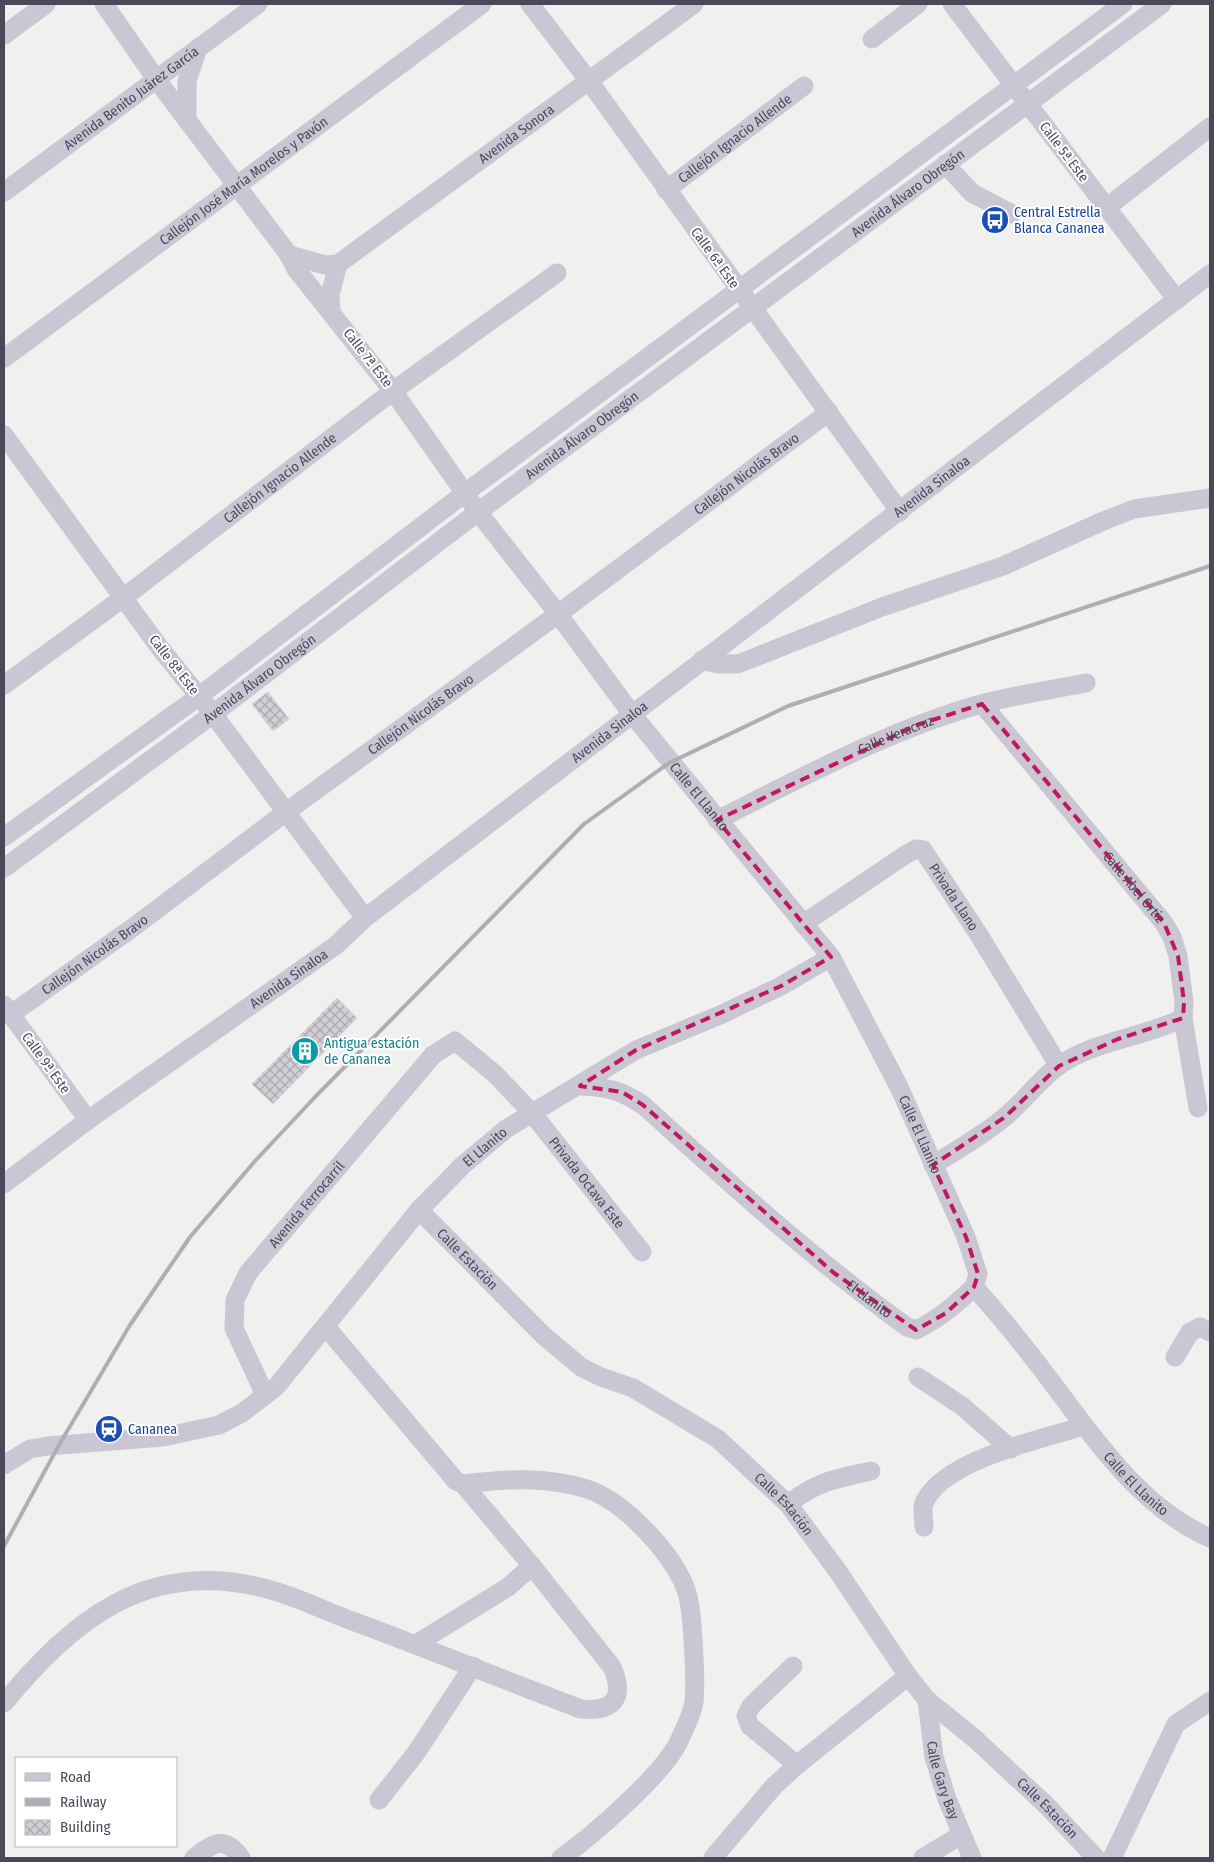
<svg xmlns="http://www.w3.org/2000/svg" width="1214" height="1862" font-family="'Fira Sans Condensed',sans-serif">
<style>
.building{fill:url(#building-cross-hatch);stroke:#d6d2d9}
.lines{fill:none;stroke-linecap:round;stroke-linejoin:round}
.minor{stroke:#cac6d3;stroke-width:19}
.rail{stroke:#b0adb3;stroke-width:4}
.marked{fill:none;stroke:#c2185b;stroke-width:4;stroke-dasharray:10 6;stroke-linejoin:round}
.labels{text-anchor:middle;dominant-baseline:central;stroke-width:4;stroke-linejoin:round;paint-order:stroke}
.street-label{font-size:14px;fill:#4d4859;stroke:#fff}
.transit-label{font-size:14px;fill:#164399;stroke:#fff;text-anchor:start}
.culture-label{font-size:14px;fill:#0d838f;stroke:#fff;text-anchor:start}
</style>
<defs>
<pattern id="building-cross-hatch" width="8" height="8" patternUnits="userSpaceOnUse" patternTransform="scale(1.25)"><rect width="8" height="8" fill="#d2ced5"/><path d="M0 0l8 8M0 8l8-8" fill="none" stroke="#ada9b0"/></pattern>
</defs>
<rect width="100%" height="100%" fill="#f0f0ee"/>
<g class="building">
<polygon points="268,692 289,719 273,731 252,704"/>
<polygon points="337,998 357,1018 273,1104 252,1084"/>
</g>
<g class="lines">
<g class="minor">
<path id="s1" d="M104,4L156,79L289,255L296,269L393,391L478,512L558,614L631,713L831,957L899,1087L966,1237L978,1274L974,1287C1003,1319 1030,1353 1056,1388C1099,1445 1142,1508 1210,1538"/>
<polyline points="530,4 589,81 900,512"/>
<polyline points="952,4 1177,300"/>
<polyline points="4,35 46,4"/>
<polyline points="872,39 918,4"/>
<polyline points="187,120 187,81 198,48"/>
<polyline points="945,164 972,193 1012,214"/>
<path id="s2" d="M666,190L804,86"/>
<path id="s3" d="M4,192L258,4"/>
<polyline points="1106,208 1210,127"/>
<path id="s4" d="M289,255L325,265L338,264L694,4"/>
<polyline points="331,312 330,295 338,264"/>
<path id="s5" d="M4,358L482,4"/>
<polyline points="4,435 160,648 213,714 365,918"/>
<polyline points="702,660 718,664 738,664 882,607 1003,566 1101,522 1134,509 1210,498"/>
<path id="s6" d="M4,685L123,598L393,391L557,273"/>
<path id="s7" d="M982,704L1164,923L1172,937L1178,956L1184,1002L1183,1018L1198,1108"/>
<path id="s8" d="M717,820C803,777 889,730 981,704C1015,695 1051,690 1086,683"/>
<polyline points="4,837 198,697 465,493 1123,4"/>
<path id="s9" d="M4,868L213,714L478,512L1162,4"/>
<path id="s10" d="M803,924L905,855L916,849L923,850L979,935L1059,1066"/>
<polyline points="4,1005 88,1120"/>
<path id="s11" d="M10,1015L135,926L286,812L558,614L829,412"/>
<path id="s12" d="M580,1086C607,1087 620,1090 643,1105C728,1182 813,1259 907,1327L916,1330C939,1319 956,1304 974,1287"/>
<path d="M933,1165C958,1149 984,1135 1006,1116C1024,1101 1039,1080 1058,1066C1095,1040 1143,1038 1183,1018"/>
<path id="s13" d="M4,1184L88,1120L335,946L365,918L1210,274"/>
<path id="s14" d="M419,1210L544,1336L581,1367L601,1377L633,1388L718,1439L788,1504L837,1570L908,1676L927,1700L974,1738L1046,1805L1096,1858"/>
<path d="M326,1327L456,1481L463,1484C505,1479 546,1476 587,1489C624,1501 676,1556 687,1593C693,1612 696,1682 694,1702C692,1715 684,1730 679,1741C664,1774 592,1836 561,1858"/>
<polyline points="1175,1357 1190,1332 1200,1327 1210,1332"/>
<polyline points="918,1377 962,1406 1011,1449"/>
<path id="s15" d="M265,1395L234,1328L235,1300L248,1273L433,1055L455,1041L495,1074L532,1113L642,1252"/>
<path id="s16" d="M4,1465L30,1449L48,1446L163,1437L219,1425L242,1413L276,1387L419,1210L462,1166L506,1129L636,1050L720,1015L781,986L831,957"/>
<path d="M788,1504C818,1481 835,1479 871,1471"/>
<path d="M924,1527C924,1519 921,1507 925,1501C945,1460 1041,1439 1084,1426"/>
<polyline points="416,1644 508,1587 532,1566"/>
<polyline points="793,1666 751,1706 746,1716 750,1726 797,1765"/>
<path id="s17" d="M927,1700L934,1757L947,1799L972,1858"/>
<path d="M4,1703C72,1621 145,1560 259,1587C292,1594 324,1611 355,1622C431,1650 506,1681 581,1709C615,1712 625,1697 612,1667L532,1566L463,1484"/>
<polyline points="379,1800 416,1753 473,1666"/>
<path d="M194,1858C212,1843 225,1835 241,1858"/>
<polyline points="713,1858 774,1786 797,1765 908,1676"/>
<polyline points="923,1858 961,1835"/>
<polyline points="1112,1858 1176,1724 1210,1701"/>
</g>
<polyline class="rail" points="4,1546 59,1445 130,1325 190,1237 255,1161 316,1096 584,824 669,763 788,706 1210,566"/>
</g>
<path class="marked" d="M982,704L1164,923L1178,956L1184,1002L1183,1018L1118,1039L1059,1066L1005,1117L933,1165L966,1237L978,1274L974,1287L946,1313L916,1330L834,1273L643,1105L622,1092L580,1086L636,1050L781,986L831,957L717,820L917,725Z"/>
<defs>
<symbol id="bus-disc" viewBox="-11 -11 22 22"><circle r="9.5" fill="#1a4fb4" stroke="#fff"/><path d="M-5-6H5V4H4V6H2V4H-2V6H-4V4H-5ZM-3.5-4V0h7V-4ZM-3.5 1.2v1.5H-2V1.2ZM2 1.2v1.5H3.5V1.2Z" fill="#fff"/></symbol>
<symbol id="building-disc" viewBox="-11 -11 22 22"><circle r="9.5" fill="#0f9aa8" stroke="#fff"/><path d="M-4-6H4V6H1V3H-1V6H-4ZM-2.5-4.3h1.7v1.8h-1.7ZM.8-4.3h1.7v1.8H.8ZM-2.5-1h1.7V.8h-1.7ZM.8-1h1.7V.8H.8Z" fill="#fff"/></symbol>
<symbol id="station-disc" viewBox="-11 -11 22 22"><circle r="9.5" fill="#1a4fb4" stroke="#fff"/><path d="M-3-6H3Q5-6 5-4V2Q5 4 3 4L4.5 6H3L1.5 4h-3L-3 6H-4.5L-3 4Q-5 4-5 2V-4Q-5-6-3-6ZM-3.5-4v3h7v-3ZM-3.5 1v1.5H-2V1ZM2 1v1.5H3.5V1Z" fill="#fff"/></symbol>
</defs>
<g fill-rule="evenodd">
<use href="#bus-disc" x="979" y="204" width="32" height="32"/>
<use href="#building-disc" x="289" y="1035" width="32" height="32"/>
<use href="#station-disc" x="93" y="1413" width="32" height="32"/>
</g>
<g class="labels">
<g class="street-label">
<text stroke="none"><textPath href="#s3" startOffset="158">Avenida Benito Juárez García</textPath></text>
<text stroke="none"><textPath href="#s4" startOffset="271">Avenida Sonora</textPath></text>
<text stroke="none"><textPath href="#s2" startOffset="86">Callejón Ignacio Allende</textPath></text>
<text transform="translate(1064 152) rotate(53)">Calle 5ª Este</text>
<text stroke="none"><textPath href="#s5" startOffset="298">Callejón José María Morelos y Pavón</textPath></text>
<text stroke="none"><textPath href="#s9" startOffset="1128">Avenida Álvaro Obregón</textPath></text>
<text transform="translate(715 258) rotate(54)">Calle 6ª Este</text>
<text transform="translate(368 358) rotate(52)">Calle 7ª Este</text>
<text stroke="none"><textPath href="#s9" startOffset="722">Avenida Álvaro Obregón</textPath></text>
<text stroke="none"><textPath href="#s11" startOffset="914">Callejón Nicolás Bravo</textPath></text>
<text stroke="none"><textPath href="#s6" startOffset="345">Callejón Ignacio Allende</textPath></text>
<text stroke="none"><textPath href="#s13" startOffset="1161">Avenida Sinaloa</textPath></text>
<text transform="translate(174 665) rotate(52)">Calle 8ª Este</text>
<text stroke="none"><textPath href="#s9" startOffset="318">Avenida Álvaro Obregón</textPath></text>
<text stroke="none"><textPath href="#s11" startOffset="509">Callejón Nicolás Bravo</textPath></text>
<text stroke="none"><textPath href="#s13" startOffset="756">Avenida Sinaloa</textPath></text>
<text stroke="none"><textPath href="#s8" startOffset="198">Calle Veracruz</textPath></text>
<text stroke="none"><textPath href="#s1" startOffset="992">Calle El Llanito</textPath></text>
<text stroke="none"><textPath href="#s7" startOffset="238">Calle Abel Ortiz</textPath></text>
<text stroke="none"><textPath href="#s10" startOffset="199">Privada Llano</textPath></text>
<text stroke="none"><textPath href="#s11" startOffset="104">Callejón Nicolás Bravo</textPath></text>
<text stroke="none"><textPath href="#s13" startOffset="351">Avenida Sinaloa</textPath></text>
<text transform="translate(46 1063) rotate(54)">Calle 9ª Este</text>
<text stroke="none"><textPath href="#s1" startOffset="1398">Calle El Llanito</textPath></text>
<text stroke="none"><textPath href="#s16" startOffset="609">El Llanito</textPath></text>
<text stroke="none"><textPath href="#s15" startOffset="638">Privada Octava Este</textPath></text>
<text stroke="none"><textPath href="#s15" startOffset="222">Avenida Ferrocarril</textPath></text>
<text stroke="none"><textPath href="#s14" startOffset="69">Calle Estación</textPath></text>
<text stroke="none"><textPath href="#s12" startOffset="365">El Llanito</textPath></text>
<text stroke="none"><textPath href="#s1" startOffset="1818">Calle El Llanito</textPath></text>
<text stroke="none"><textPath href="#s14" startOffset="474">Calle Estación</textPath></text>
<text stroke="none"><textPath href="#s17" startOffset="82">Calle Gary Bay</textPath></text>
<text stroke="none"><textPath href="#s14" startOffset="879">Calle Estación</textPath></text>
</g>
<g class="transit-label">
<text x="1014" y="212">Central Estrella<tspan x="1014" dy="16">Blanca Cananea</tspan></text>
<text x="128" y="1429">Cananea</text>
</g>
<g class="culture-label">
<text x="324" y="1043">Antigua estación<tspan x="324" dy="16">de Cananea</tspan></text>
</g>
</g>
<rect width="1214" height="1862" fill="none" stroke="#4d4859" stroke-width="10"/>
<rect x="15" y="1757" width="162" height="90" fill="#ffffff" stroke="#b8b6bd"/>
<rect x="25" y="1773" width="25" height="8" fill="#cac6d3" stroke="#b8b6bd"/>
<text x="60" y="1782" font-size="15" fill="#4d4859">Road</text>
<rect x="25" y="1798" width="25" height="8" fill="#b0adb3" stroke="#b8b6bd"/>
<text x="60" y="1807" font-size="15" fill="#4d4859">Railway</text>
<rect x="25" y="1820" width="25" height="15" fill="url(#building-cross-hatch)" stroke="#b8b6bd"/>
<text x="60" y="1832" font-size="15" fill="#4d4859">Building</text>
</svg>
